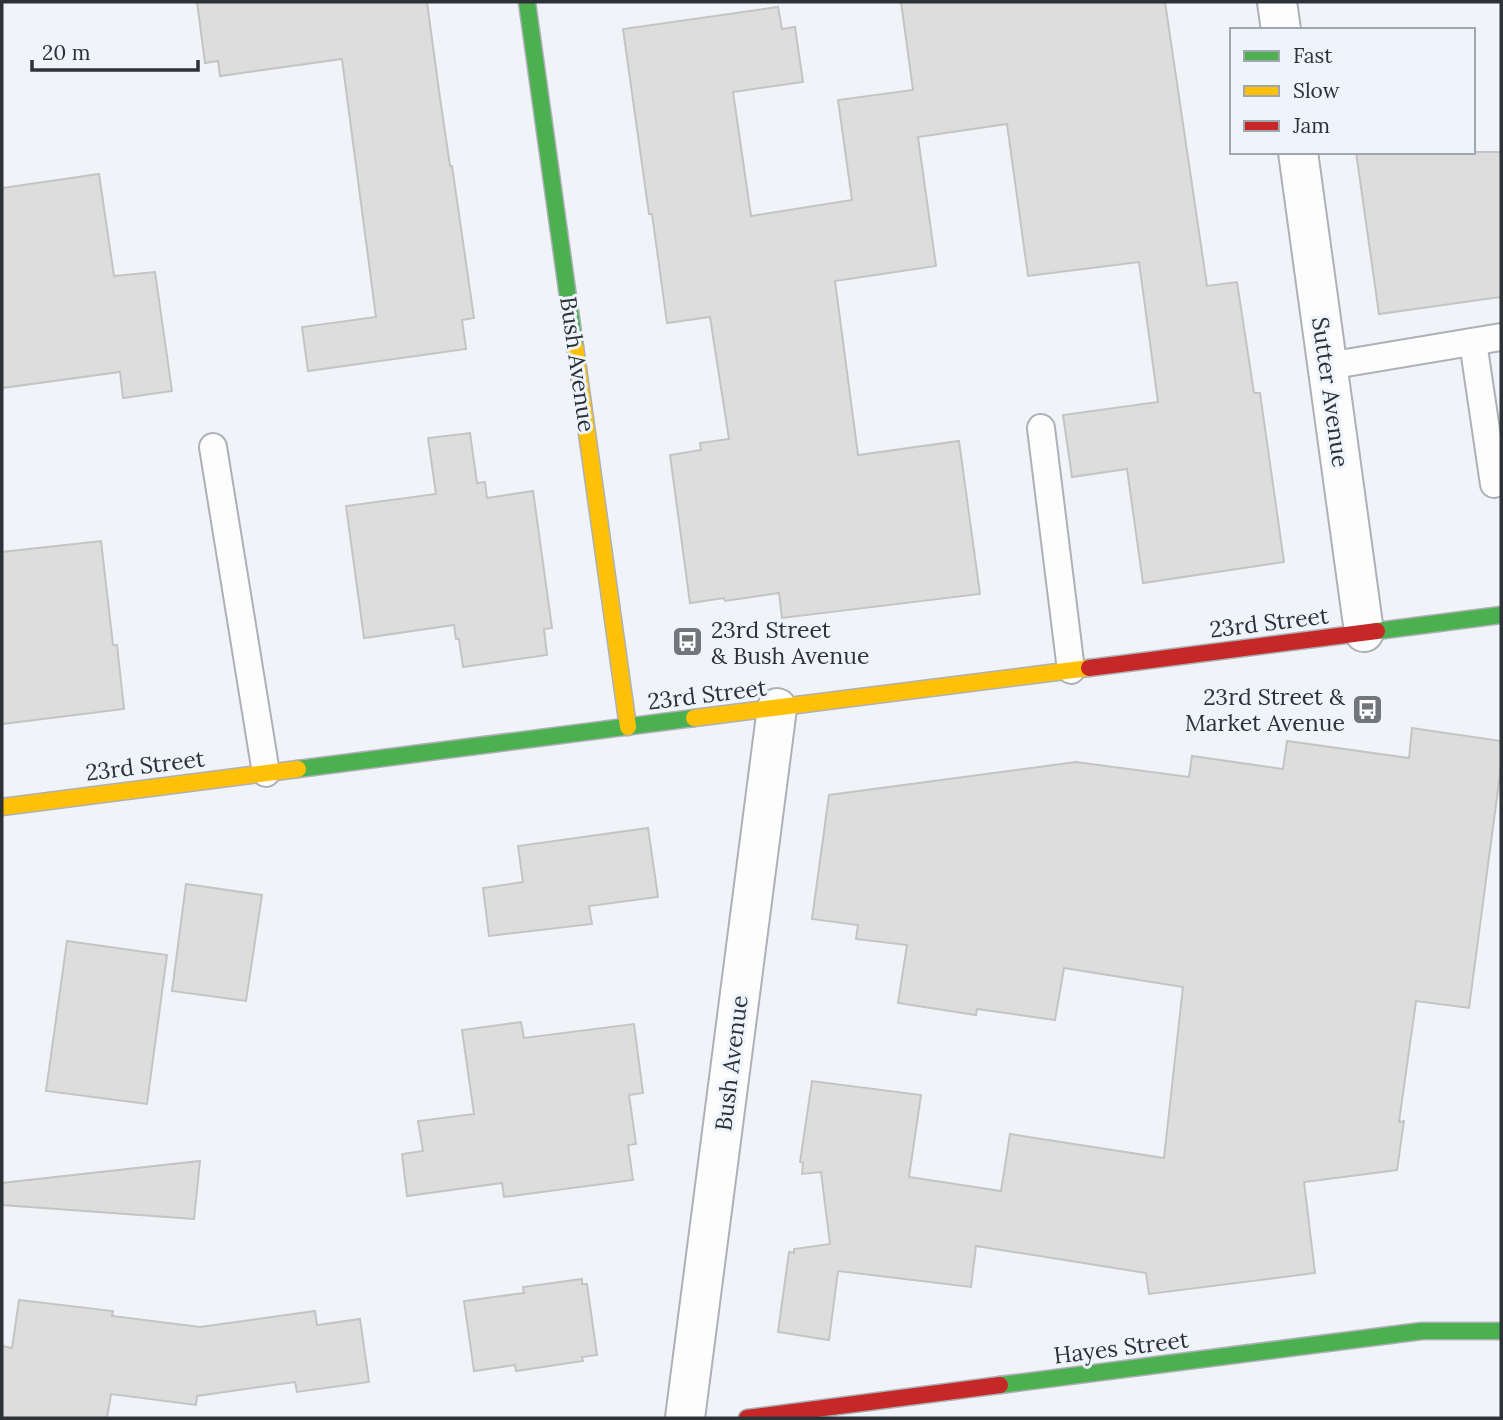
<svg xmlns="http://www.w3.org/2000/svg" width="1503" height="1420" font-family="Lora,serif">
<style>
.building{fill:#dcdddc;stroke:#c3c4c3;stroke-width:2}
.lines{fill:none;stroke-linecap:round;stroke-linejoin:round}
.lane-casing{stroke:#adb1b6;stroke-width:30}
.street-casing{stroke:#adb1b6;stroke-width:42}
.fast-casing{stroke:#adb1b6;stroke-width:19}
.slow-casing{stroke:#adb1b6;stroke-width:19}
.jam-casing{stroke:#adb1b6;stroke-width:19}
.lane{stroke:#fdfdfe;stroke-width:26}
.street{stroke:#fdfdfe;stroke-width:38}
.fast{stroke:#4caf50;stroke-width:16}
.slow{stroke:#ffc107;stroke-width:16}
.jam{stroke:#c62828;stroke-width:16}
.labels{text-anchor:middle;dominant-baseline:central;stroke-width:6;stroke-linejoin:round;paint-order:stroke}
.street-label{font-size:23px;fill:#2d3237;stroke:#edf4fc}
.poi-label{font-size:23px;fill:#2d3237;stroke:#edf4fc;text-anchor:start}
</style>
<rect width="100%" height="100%" fill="#f0f4f8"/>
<g class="building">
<polygon points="197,2 427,2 439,91 450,166 452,166 474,318 462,320 466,349 308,371 302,327 376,317 342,59 220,76 218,61 205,63"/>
<polygon points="901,2 1165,2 1207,286 1237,282 1254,393 1260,393 1284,562 1143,583 1127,469 1072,477 1063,415 1158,402 1139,262 1028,276 1007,124 918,137 936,266 835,281 858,455 959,441 980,594 782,618 779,593 725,601 724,598 690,603 670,455 701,450 700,443 729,439 710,317 667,323 652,214 649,214 623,29 778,7 782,29 795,27 803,82 733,92 751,216 852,200 838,100 913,90"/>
<polygon points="1356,152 1501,152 1501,297 1379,314"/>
<polygon points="99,174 114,276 155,272 172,391 123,398 120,372 2,388 2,188"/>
<polygon points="470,433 477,483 485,482 487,498 533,491 552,628 544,629 547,655 463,667 459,639 456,639 454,625 364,638 346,506 436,494 428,438"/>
<polygon points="101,541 113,645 117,645 124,709 2,724 2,552"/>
<polygon points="1412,728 1501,741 1501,767 1469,1008 1416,1001 1399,1122 1404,1121 1397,1170 1304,1182 1315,1273 1149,1294 1146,1273 976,1246 971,1287 838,1271 829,1340 778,1332 789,1252 794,1253 794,1249 830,1244 821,1172 802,1174 803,1163 800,1162 812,1081 921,1095 909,1177 1001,1191 1010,1134 1164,1158 1183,987 1064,968 1055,1020 977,1009 976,1015 898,1003 907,945 856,939 858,925 812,919 829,795 1076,762 1189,777 1192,756 1283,769 1287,741 1409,758"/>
<polygon points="648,828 658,897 589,906 592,924 489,936 483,888 523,882 518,846"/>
<polygon points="186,884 262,895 246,1001 172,991"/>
<polygon points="67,941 167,955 147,1104 46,1091"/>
<polygon points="521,1022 524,1038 634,1024 643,1093 629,1095 636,1144 628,1145 633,1180 504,1197 502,1183 407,1196 402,1154 423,1151 418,1121 474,1114 462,1030"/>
<polygon points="200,1161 194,1219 2,1205 2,1183"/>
<polygon points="582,1279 582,1284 587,1284 597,1355 582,1357 583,1361 516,1371 515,1365 474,1371 464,1301 524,1293 523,1287"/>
<polygon points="19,1300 113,1311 112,1316 200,1327 315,1311 317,1325 360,1319 369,1382 297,1392 295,1382 197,1396 196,1405 111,1394 107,1418 2,1418 2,1346 12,1348"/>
</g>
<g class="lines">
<defs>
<g id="lane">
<polyline points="1473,342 1494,484"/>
<polyline points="1328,366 1501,337"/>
<polyline points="1041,428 1071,670"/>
<polyline points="213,447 266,773"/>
</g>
<g id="street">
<polyline points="1277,2 1281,30"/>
<polyline points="1298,152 1364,632"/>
<polyline points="685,1418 777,708"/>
</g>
<g id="fast">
<polyline points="527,2 575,347"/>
<polyline points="1377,631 1501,615"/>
<polyline points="298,769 694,718"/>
<polyline points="1000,1385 1422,1331 1501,1331"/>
</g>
<g id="slow">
<polyline points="575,347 628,727"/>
<polyline points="694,718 1089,668"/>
<polyline points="2,807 298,769"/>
</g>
<g id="jam">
<polyline points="1089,668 1377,631"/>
<polyline points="747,1418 1000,1385"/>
</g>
</defs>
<use href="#lane" class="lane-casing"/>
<use href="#street" class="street-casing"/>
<use href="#fast" class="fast-casing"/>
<use href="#slow" class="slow-casing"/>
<use href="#jam" class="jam-casing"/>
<use href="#lane" class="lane"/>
<use href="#street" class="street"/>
<use href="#fast" class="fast"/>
<use href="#slow" class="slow"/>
<use href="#jam" class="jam"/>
</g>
<defs>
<symbol id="bus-square" viewBox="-11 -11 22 22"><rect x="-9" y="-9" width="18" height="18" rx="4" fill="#71767b" stroke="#edf4fc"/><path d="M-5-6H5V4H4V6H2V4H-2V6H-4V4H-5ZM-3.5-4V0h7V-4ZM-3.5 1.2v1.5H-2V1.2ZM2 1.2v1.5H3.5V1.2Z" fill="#fff"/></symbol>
</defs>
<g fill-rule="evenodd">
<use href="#bus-square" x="670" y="624" width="35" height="35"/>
<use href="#bus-square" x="1350" y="692" width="35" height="35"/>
</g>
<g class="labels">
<g class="street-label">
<text transform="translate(578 364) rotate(82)">Bush Avenue</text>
<text transform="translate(1331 392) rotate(82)">Sutter Avenue</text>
<text transform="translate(1269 622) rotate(-7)">23rd Street</text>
<text transform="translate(707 694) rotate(-7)">23rd Street</text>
<text transform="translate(145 765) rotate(-7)">23rd Street</text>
<text transform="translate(731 1063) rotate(-83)">Bush Avenue</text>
<text transform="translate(1121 1347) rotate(-7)">Hayes Street</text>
</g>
<g class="poi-label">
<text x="711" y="629">23rd Street<tspan x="711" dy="26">&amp; Bush Avenue</tspan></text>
<text x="1345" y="696" text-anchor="end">23rd Street &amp;<tspan x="1345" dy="26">Market Avenue</tspan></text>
</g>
</g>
<rect width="1503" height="1420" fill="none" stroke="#2d3237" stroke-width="7"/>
<rect x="1230" y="28" width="245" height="126" fill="#edf4fc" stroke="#a0a6ad" stroke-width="2"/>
<rect x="1244" y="51" width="35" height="10" fill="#4caf50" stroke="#a0a6ad" stroke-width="2"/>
<text x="1293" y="63" font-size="21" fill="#2d3237">Fast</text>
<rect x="1244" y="86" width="35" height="10" fill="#ffc107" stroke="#a0a6ad" stroke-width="2"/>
<text x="1293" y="98" font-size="21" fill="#2d3237">Slow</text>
<rect x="1244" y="121" width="35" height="10" fill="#c62828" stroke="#a0a6ad" stroke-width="2"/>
<text x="1293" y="133" font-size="21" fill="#2d3237">Jam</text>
<path d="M32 60v10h166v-10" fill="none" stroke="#2d3237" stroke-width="3.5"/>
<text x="42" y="60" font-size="21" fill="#2d3237" stroke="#edf4fc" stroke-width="5" paint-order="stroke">20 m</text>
</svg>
